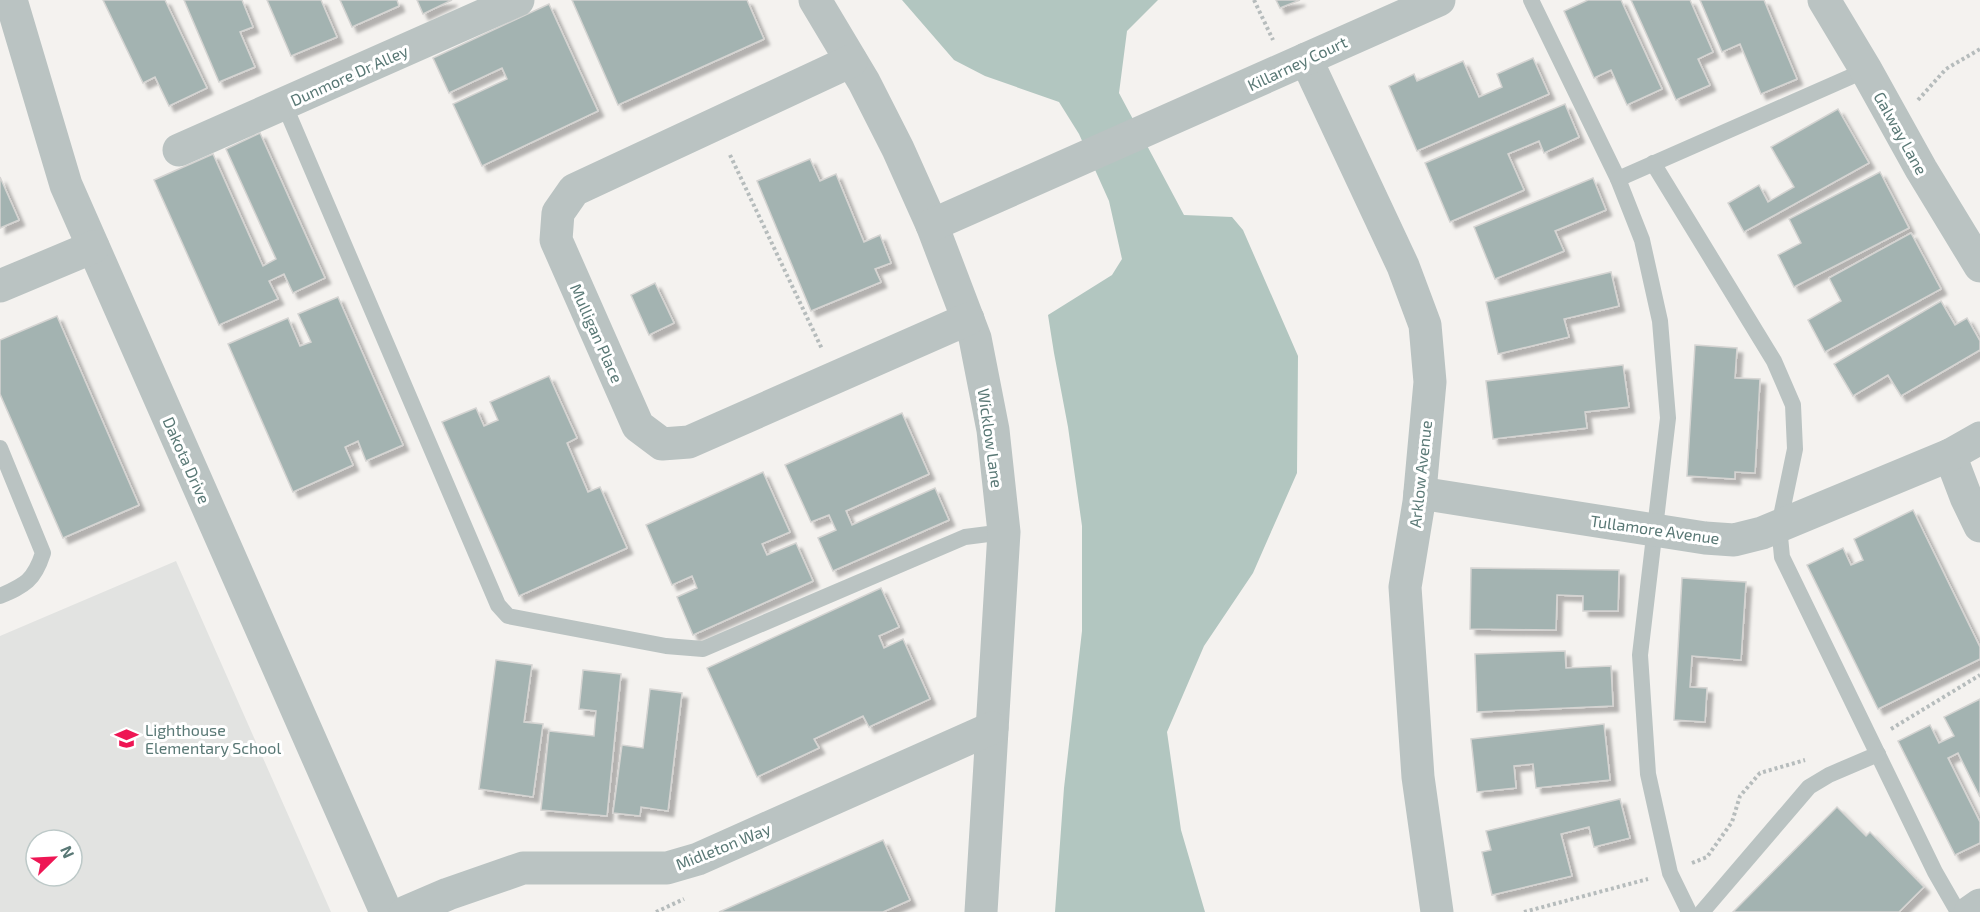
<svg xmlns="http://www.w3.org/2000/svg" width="1980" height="912" font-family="'Exo 2',sans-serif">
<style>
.built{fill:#e2e3e1;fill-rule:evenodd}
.water{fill:#b2c6c0}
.building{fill:#a3b3b1;stroke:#d5d4d2;stroke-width:1.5;filter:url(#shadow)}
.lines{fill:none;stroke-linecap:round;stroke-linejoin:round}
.path{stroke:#b6bcbc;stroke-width:4;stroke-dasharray:3 3;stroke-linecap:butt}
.lane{stroke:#bac3c2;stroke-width:16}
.street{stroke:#bac3c2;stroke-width:33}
.labels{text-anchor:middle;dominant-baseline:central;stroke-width:6;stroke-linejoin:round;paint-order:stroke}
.street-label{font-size:16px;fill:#597875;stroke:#fff}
.poi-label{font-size:16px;fill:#597875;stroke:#fff;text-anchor:start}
</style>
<defs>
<filter id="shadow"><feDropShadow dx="5.5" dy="5.5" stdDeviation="1.5" flood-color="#0004"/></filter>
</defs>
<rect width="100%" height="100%" fill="#f4f2ef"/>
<path class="built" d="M176,561L331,912H0V636ZM36,840H72V876H36Z"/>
<polygon class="water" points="902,0 1158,0 1127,31 1119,93 1184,215 1232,217 1243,230 1298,356 1297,473 1253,573 1204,646 1167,732 1181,830 1205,912 1055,912 1064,788 1082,631 1082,526 1068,427 1054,353 1048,315 1112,275 1122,259 1109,201 1079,134 1059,102 985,76 954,60"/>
<g class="building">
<polygon points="103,0 165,0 207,88 169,106 155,77 143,83"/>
<polygon points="184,0 242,0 253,27 240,32 255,67 219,82"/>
<polygon points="267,0 321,0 337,37 291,56"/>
<polygon points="340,0 397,0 399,6 352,27"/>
<polygon points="417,0 452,0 423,14"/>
<polygon points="572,0 747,0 764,39 618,105"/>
<polygon points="1276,0 1300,0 1280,8"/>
<polygon points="1588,0 1621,0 1662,89 1627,105 1611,70 1594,78 1564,11"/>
<polygon points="1631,0 1690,0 1713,52 1698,59 1710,85 1676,100"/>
<polygon points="1700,0 1764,0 1797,79 1761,94 1740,44 1722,52"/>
<polygon points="549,4 598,111 482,166 453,104 507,79 502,68 449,93 433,58"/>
<polygon points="1533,58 1549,94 1417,151 1389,86 1414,74 1417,81 1463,61 1479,97 1502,87 1497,74"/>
<polygon points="1565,104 1579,137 1544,153 1539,141 1508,154 1524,190 1450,222 1425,163"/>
<polygon points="1838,109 1869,163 1744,232 1728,203 1759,185 1768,202 1794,187 1771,147"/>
<polygon points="260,133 325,278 293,293 284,274 269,281 278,299 219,325 154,180 213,154 263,266 276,259 226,149"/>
<polygon points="810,159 820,181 836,174 864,242 880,235 891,263 875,269 881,282 811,311 757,181"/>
<polygon points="1880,172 1909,228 1794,287 1778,255 1801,243 1789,219"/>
<polygon points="0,177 19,220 0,228"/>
<polygon points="1593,178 1606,210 1555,231 1564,251 1495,279 1474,227"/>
<polygon points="1911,233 1941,289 1825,352 1808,320 1841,301 1829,278"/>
<polygon points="1611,272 1619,306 1564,319 1569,337 1498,354 1486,302"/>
<polygon points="655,283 674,323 649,335 631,295"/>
<polygon points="338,297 403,445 366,461 358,441 345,447 353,465 293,492 228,344 288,318 300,346 311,342 298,314"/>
<polygon points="1941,301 1955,325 1967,318 1980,341 1980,350 1901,396 1888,375 1853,396 1834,364"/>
<polygon points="57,316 139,505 63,538 0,394 0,340"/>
<polygon points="1695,345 1737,348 1735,378 1760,379 1755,473 1735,472 1735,479 1687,476"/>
<polygon points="1623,365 1629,407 1585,412 1587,428 1493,439 1486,381"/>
<polygon points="549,376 577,438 567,443 588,492 600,487 627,548 519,596 442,422 476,408 484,426 498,420 490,402"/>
<polygon points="902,413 929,474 846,511 852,525 935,488 949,520 833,571 818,538 836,530 829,515 811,522 785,465"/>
<polygon points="763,472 790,532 762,544 767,555 796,543 813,581 693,635 677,597 697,588 692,576 672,585 646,525"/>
<polygon points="1913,510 1980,647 1980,659 1878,709 1807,565 1843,548 1851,565 1863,560 1854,539"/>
<polygon points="1471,568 1619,570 1618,611 1583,611 1583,596 1557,595 1556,630 1470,629"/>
<polygon points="1682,578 1746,582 1741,660 1692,656 1690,687 1707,688 1705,722 1674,720"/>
<polygon points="881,588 899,627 879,636 884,648 903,639 930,699 869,727 863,716 814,739 819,748 757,777 707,668"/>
<polygon points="1565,651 1566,668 1611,666 1613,706 1477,712 1475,654"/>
<polygon points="496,660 532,665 524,722 543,724 533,797 479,789"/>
<polygon points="583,670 621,674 607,816 541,810 549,731 594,736 596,711 579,709"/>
<polygon points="650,689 682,693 668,811 641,807 640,816 613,813 622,745 643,748"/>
<polygon points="1980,699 1980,797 1958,753 1948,758 1980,822 1980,843 1955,855 1898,741 1930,725 1939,743 1954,736 1944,717"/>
<polygon points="1604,724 1610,780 1536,788 1533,764 1514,766 1516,788 1477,792 1471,739"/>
<polygon points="1620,799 1630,838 1594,847 1589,827 1561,834 1572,876 1492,895 1482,852 1491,850 1486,831"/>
<polygon points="1837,807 1866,836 1870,832 1924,887 1899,912 1733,912"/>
<polygon points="883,840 910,900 883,912 719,912"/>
</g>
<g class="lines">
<g class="path">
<polyline points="1254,0 1273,40"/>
<polyline points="1918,100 1946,69 1980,49"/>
<polyline points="730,155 822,349"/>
<polyline points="1891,729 1980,675"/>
<polyline points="1692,863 1707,857 1732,822 1740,796 1760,773 1805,760"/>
<polyline points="656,912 684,899"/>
<polyline points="1524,912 1648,879"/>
</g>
<g class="lane">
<polyline points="1531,0 1618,179 1642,240 1660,321 1668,418 1640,655 1648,774 1670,873 1689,912"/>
<polyline points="284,104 498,605 508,616 666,646 703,649 965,537 1004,532"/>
<polyline points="1653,163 1774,361 1793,405 1795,449 1779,526 1782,557 1935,872 1958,912"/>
<polyline points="1618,179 1866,70"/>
<path d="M0,448L43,553C34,581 25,585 0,596"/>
<polyline points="1702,912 1809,787 1829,775 1878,754"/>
</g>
<g class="street">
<polyline points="11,0 66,185 386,912"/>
<polyline points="815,0 864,82 898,149 932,225 975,338 993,430 1004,532 981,912"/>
<polyline points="1824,0 1866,70 1921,169 1980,266"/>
<polyline points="1306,59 1403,266 1425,325 1430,382 1419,502 1405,587 1418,777 1437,912"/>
<polyline points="851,61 574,190 558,213 556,240 638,426 662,444 689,442 968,319"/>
<polyline points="179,150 518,0"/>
<polyline points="932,225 1439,0"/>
<polyline points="0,286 93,247"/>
<polyline points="1950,455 1966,497 1980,526"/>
<polyline points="1420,493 1705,538 1734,540 1762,533 1950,455 1980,438"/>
<polyline points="406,912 448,894 523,868 667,868 698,859 992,728"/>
<polyline points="1970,912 1980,905"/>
</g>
</g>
<defs>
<symbol id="school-bare" viewBox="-9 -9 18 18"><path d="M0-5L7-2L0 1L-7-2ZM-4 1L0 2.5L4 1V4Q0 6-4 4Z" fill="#ee1654" stroke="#fff" stroke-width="2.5" paint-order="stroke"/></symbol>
</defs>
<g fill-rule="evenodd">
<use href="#school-bare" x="110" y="722" width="33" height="33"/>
</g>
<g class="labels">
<g class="street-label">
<text transform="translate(1297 63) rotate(-25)">Killarney Court</text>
<text transform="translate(349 75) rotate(-24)">Dunmore Dr Alley</text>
<text transform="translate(1901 133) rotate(61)">Galway Lane</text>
<text transform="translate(597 333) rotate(66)">Mulligan Place</text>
<text transform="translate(991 438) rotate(82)">Wicklow Lane</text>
<text transform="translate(187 460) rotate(66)">Dakota Drive</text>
<text transform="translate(1420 474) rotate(-84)">Arklow Avenue</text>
<text transform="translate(1655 529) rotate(8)">Tullamore Avenue</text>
<text transform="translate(723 846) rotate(-22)">Midleton Way</text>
</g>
<g class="poi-label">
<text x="145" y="729">Lighthouse<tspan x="145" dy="18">Elementary School</tspan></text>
</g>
</g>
<g transform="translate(54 858) rotate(66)"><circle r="28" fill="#ffffff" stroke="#bdc9c8" stroke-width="1.5"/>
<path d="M0-4.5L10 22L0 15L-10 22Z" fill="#ee1654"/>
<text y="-9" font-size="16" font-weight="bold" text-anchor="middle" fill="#597875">N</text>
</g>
</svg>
